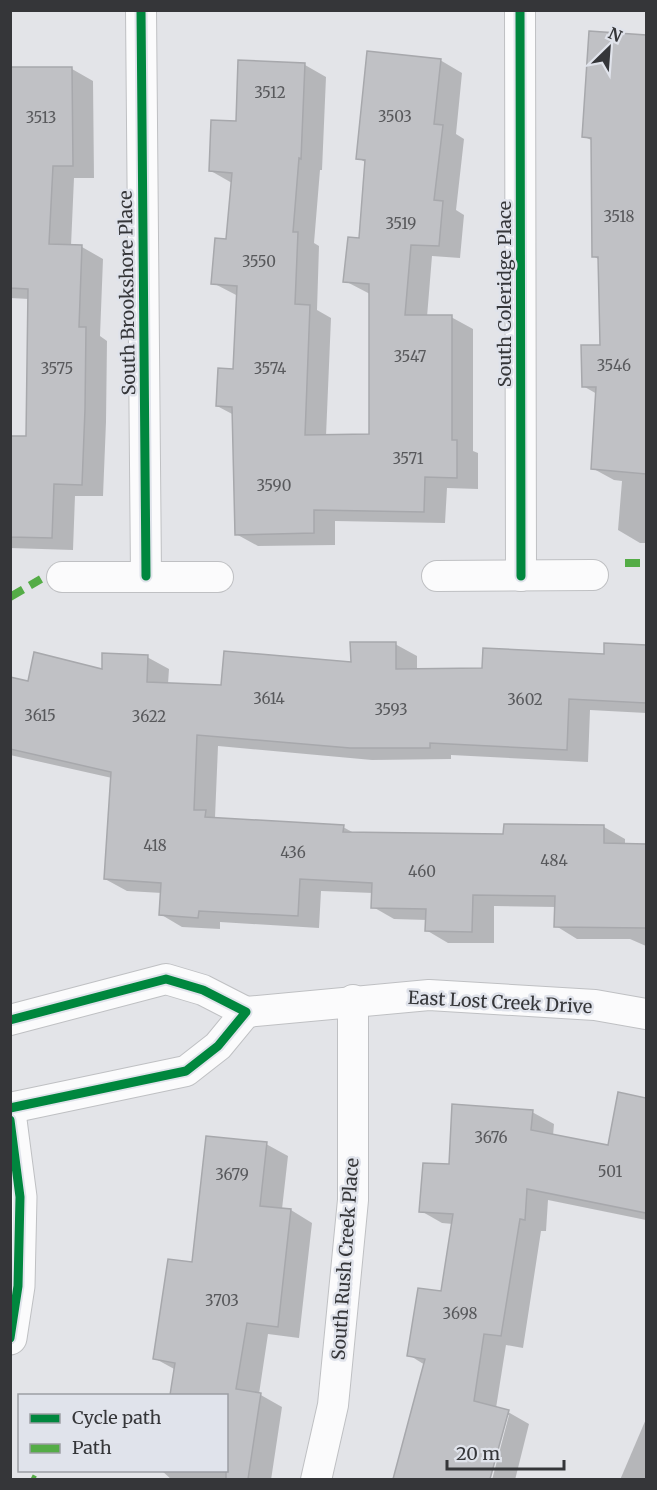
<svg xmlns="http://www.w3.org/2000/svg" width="657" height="1490" font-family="Merriweather,serif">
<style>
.shadow{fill:#0003}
.building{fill:#c0c1c5;stroke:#a7a8ac;stroke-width:1.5}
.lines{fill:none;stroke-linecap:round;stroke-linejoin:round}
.minor-casing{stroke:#bfc0c3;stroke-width:32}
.tertiary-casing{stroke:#bfc0c3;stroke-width:35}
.minor{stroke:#fbfbfc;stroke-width:30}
.tertiary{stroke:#fbfbfc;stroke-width:33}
.quiet{stroke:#54ac46;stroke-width:8;stroke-dasharray:15 8;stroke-linecap:butt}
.cycleway-casing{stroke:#e0e3eb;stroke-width:13}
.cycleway{stroke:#00873e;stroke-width:9}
.labels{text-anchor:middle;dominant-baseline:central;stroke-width:5;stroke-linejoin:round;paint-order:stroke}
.number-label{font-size:15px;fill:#58595c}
.street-label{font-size:18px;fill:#353639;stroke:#e0e3eb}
</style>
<rect width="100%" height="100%" fill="#e3e4e8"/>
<g class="shadow">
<polygon points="590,33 646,37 646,543 640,543 618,530 622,481 614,480 592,468 597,394 583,386 601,347 600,260 593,256 593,141 583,136"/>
<polygon points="440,60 462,73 456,134 464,139 456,210 464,215 460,258 432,256 427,317 451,317 473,329 473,451 478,453 478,489 447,488 445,523 335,521 335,545 258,546 236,534 234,415 217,406 234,370 238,296 213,283 228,240 232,183 211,171 237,122 305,65 326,77 322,170 320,170 314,243 319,246 317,310 331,318 326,436 370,435 370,294 345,281 361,240 367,163 358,158"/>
<polygon points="10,69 72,69 93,81 94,178 74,178 71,246 82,247 103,259 100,336 107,341 106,422 103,496 75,496 73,550 10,548 10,437 28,438 29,299 10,298"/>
<polygon points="395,644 417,656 417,671 484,670 605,655 606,644 646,647 646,713 590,710 588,762 451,755 451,759 372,760 218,746 215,818 343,827 354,833 505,835 505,826 604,827 625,839 625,845 646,845 646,946 630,939 577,939 556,926 556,907 494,906 494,943 448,943 426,930 427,920 394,919 373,907 373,893 321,891 319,928 220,922 220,929 182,927 160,914 162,893 127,891 105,879 112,778 10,755 10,678 29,683 103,670 147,657 169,669 168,684 223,686 352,663"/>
<polygon points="620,1094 646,1100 646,1220 548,1200 546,1231 541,1231 523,1348 506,1345 496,1408 508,1412 529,1424 515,1480 492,1480 509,1415 506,1415 489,1480 395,1480 425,1365 409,1355 442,1293 453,1224 442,1223 421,1211 450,1166 532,1112 554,1124 553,1136 609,1147"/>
<polygon points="266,1144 288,1156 282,1209 291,1210 312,1223 299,1338 268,1334 259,1394 282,1407 271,1480 172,1480 161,1470 226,1470 226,1396 172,1396 176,1370 154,1358 194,1264"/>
<polygon points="646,1419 646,1480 620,1480"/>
</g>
<g class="building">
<polygon points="589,31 646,35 646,474 591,469 596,387 582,387 581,345 600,345 598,257 592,257 591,138 582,137"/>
<polygon points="367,51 441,59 434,124 443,125 434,200 443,201 439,246 411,245 405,315 452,315 452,440 457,440 457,478 425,477 424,512 314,510 314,533 235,535 232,407 216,406 218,368 233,369 237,286 211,284 215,238 226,239 232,173 209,171 211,120 236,121 238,60 305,63 301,159 299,158 293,232 298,232 295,304 310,305 305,435 369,434 369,284 343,282 348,237 359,238 365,160 356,159"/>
<polygon points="10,67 72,67 73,166 53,166 49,244 82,245 79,327 86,327 85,409 82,485 54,484 52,538 10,537 10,436 26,436 28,289 10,288"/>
<polygon points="350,642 396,642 396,669 482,668 483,648 604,654 604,643 646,645 646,703 569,699 567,750 430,743 430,748 350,748 197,735 194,810 206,810 205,817 344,825 343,832 503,834 504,824 604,825 604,843 646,844 646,928 554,927 555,896 473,895 472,932 425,931 426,909 371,908 372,883 300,879 298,916 199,911 198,918 159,915 161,883 104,879 111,772 10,749 10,677 28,681 34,652 102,669 102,653 148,655 147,682 221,685 224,651 351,662"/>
<polygon points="618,1092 646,1098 646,1213 527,1189 525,1220 520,1219 501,1336 484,1334 474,1401 509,1410 490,1479 393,1479 425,1359 407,1356 418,1288 441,1291 453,1214 419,1212 423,1163 449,1164 452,1104 533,1110 531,1130 608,1145"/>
<polygon points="206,1136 267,1142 260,1206 291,1209 278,1327 247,1323 236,1389 261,1393 248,1479 226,1479 226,1395 170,1395 175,1363 153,1359 168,1259 192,1262"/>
</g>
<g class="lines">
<defs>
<g id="minor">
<polyline points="141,10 146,576"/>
<polyline points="520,10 521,576"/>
<polyline points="437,576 593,575"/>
<polyline points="62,577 218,577"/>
<polyline points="246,1012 429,995 595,1005 646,1014"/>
<polyline points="10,1020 166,979 203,990 246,1012 218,1046 186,1071 10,1108"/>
<polyline points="316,1480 333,1405 353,1200 353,1000"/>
</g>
<polyline id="tertiary" points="10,1120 20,1197 18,1286 10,1338"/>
</defs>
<use href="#minor" class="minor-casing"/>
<use href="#tertiary" class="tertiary-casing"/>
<use href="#minor" class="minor"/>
<use href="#tertiary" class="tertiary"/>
<g class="quiet">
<polyline points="625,563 646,563"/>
<polyline points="10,597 41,579"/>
<polyline points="31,1478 35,1480"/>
</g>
<defs>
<g id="cycleway">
<polyline points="141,10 146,576"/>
<polyline points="520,10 521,576"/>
<polyline points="10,1020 166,979 203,990 246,1012 218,1046 186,1071 10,1108"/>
<polyline points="10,1120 20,1197 18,1286 10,1338"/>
</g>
</defs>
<use href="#cycleway" class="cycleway-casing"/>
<use href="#cycleway" class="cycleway"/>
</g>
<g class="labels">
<g class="number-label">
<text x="270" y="92">3512</text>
<text x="395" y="116">3503</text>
<text x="41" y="117">3513</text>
<text x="619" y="216">3518</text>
<text x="401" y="223">3519</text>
<text x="259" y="261">3550</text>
<text x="410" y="356">3547</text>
<text x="614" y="365">3546</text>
<text x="57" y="368">3575</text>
<text x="270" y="368">3574</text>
<text x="408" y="458">3571</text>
<text x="274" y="485">3590</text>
<text x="269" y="698">3614</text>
<text x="525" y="699">3602</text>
<text x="391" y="709">3593</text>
<text x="40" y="715">3615</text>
<text x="149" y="716">3622</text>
<text x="155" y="845">418</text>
<text x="293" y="852">436</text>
<text x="554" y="860">484</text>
<text x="422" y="871">460</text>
<text x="491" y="1137">3676</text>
<text x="610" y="1171">501</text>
<text x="232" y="1174">3679</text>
<text x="222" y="1300">3703</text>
<text x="460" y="1313">3698</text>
</g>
<g class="street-label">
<text transform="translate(127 293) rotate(-91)">South Brookshore Place</text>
<text transform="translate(504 294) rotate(-90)">South Coleridge Place</text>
<text transform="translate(500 1002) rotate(3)">East Lost Creek Drive</text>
<text transform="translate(345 1259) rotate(-86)">South Rush Creek Place</text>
</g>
</g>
<rect width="657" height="1490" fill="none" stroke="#353639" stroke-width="24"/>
<rect x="18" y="1394" width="210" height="78" fill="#e0e3eb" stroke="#9c9ea4" stroke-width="1.5"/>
<rect x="30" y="1414" width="30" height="9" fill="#00873e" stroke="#9c9ea4" stroke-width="1.5"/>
<text x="72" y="1424" font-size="18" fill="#353639">Cycle path</text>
<rect x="30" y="1444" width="30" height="9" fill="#54ac46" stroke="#9c9ea4" stroke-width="1.5"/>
<text x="72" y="1454" font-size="18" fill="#353639">Path</text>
<g transform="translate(609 48) rotate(25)" stroke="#e0e3eb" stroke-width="4.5" paint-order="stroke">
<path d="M0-4.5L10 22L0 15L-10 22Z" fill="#353639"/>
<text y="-9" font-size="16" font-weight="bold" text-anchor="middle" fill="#353639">N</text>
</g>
<path d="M447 1460v9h117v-9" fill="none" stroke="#353639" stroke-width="3"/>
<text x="456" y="1460" font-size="18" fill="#353639" stroke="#e0e3eb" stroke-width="4.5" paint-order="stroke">20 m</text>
</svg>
